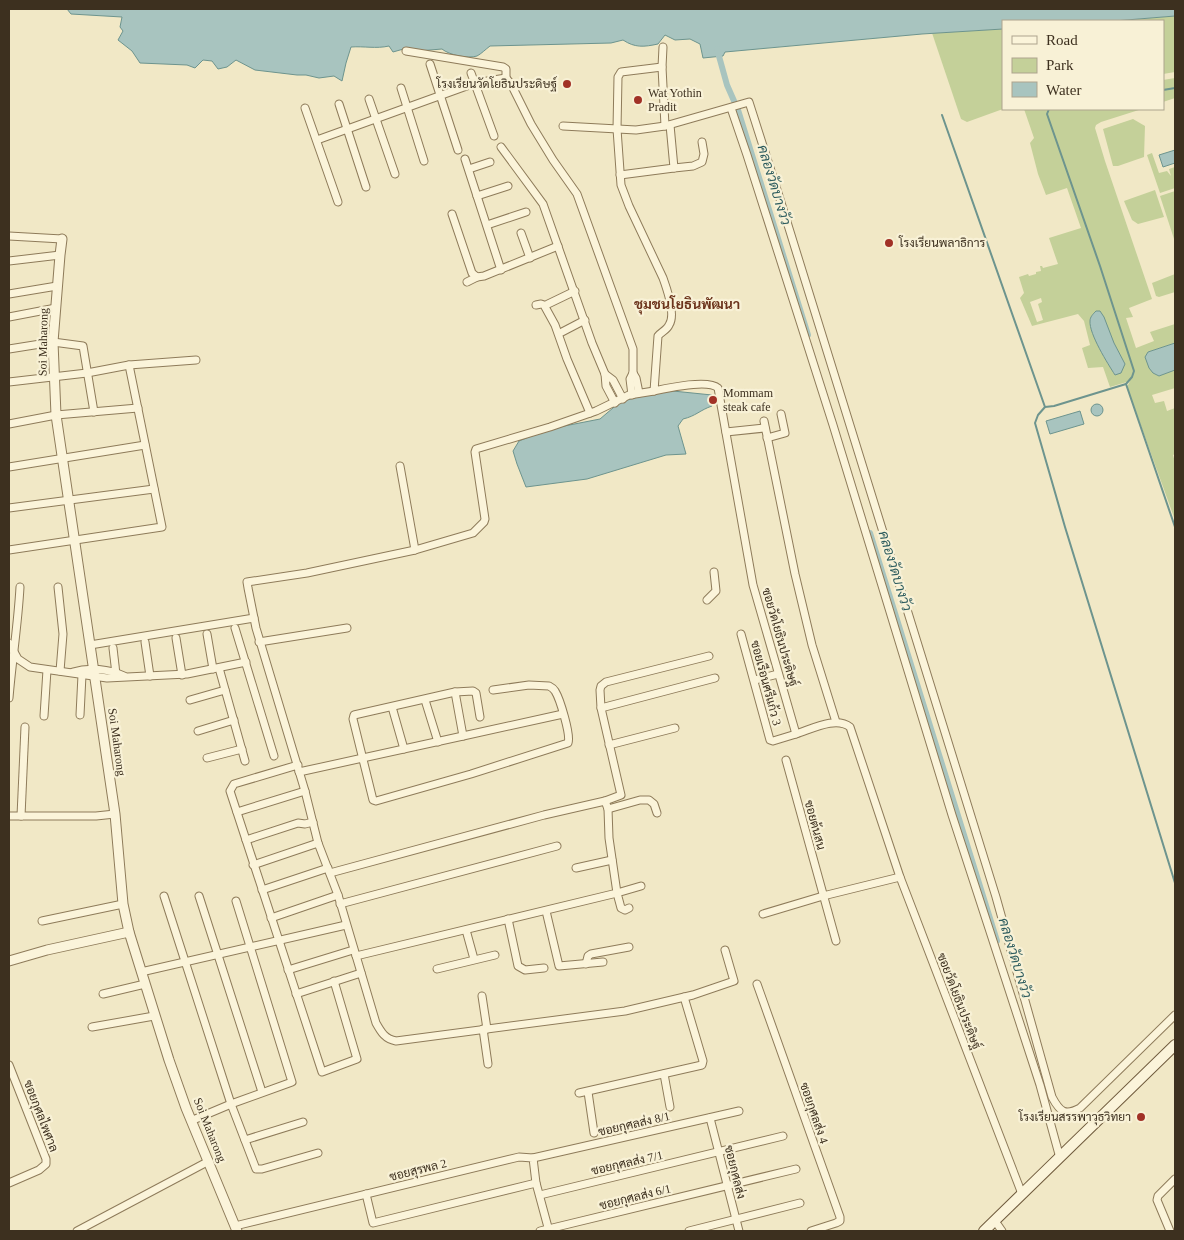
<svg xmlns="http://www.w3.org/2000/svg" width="1184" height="1240" font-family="'Times New Roman',Sarabun,serif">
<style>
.green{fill:#c4d099;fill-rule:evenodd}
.water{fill:#a8c4bf;stroke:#6d948e}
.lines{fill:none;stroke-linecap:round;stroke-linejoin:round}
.stream{stroke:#6d948e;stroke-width:2}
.canal{stroke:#a8c4bf;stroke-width:6}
.minor-casing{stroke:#8e7b5a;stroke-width:9}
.tertiary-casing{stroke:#8e7b5a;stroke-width:11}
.secondary-casing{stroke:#705b3d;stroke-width:12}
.minor{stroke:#fbf4da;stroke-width:7}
.tertiary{stroke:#fbf4da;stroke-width:9}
.secondary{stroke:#fbf4da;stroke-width:10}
.poi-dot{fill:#a13126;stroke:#f8f1d6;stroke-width:2}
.labels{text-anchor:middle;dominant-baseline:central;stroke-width:4.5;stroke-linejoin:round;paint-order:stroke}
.poi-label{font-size:12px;fill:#3d301f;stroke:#f8f1d6;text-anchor:start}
.street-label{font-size:12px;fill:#3d301f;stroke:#f8f1d6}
.water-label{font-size:14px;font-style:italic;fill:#2d5c5e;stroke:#f8f1d6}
.neighbourhood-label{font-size:14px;font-weight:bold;fill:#6c341c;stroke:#f8f1d6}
</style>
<rect width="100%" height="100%" fill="#f1e8c6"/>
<g class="green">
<polygon points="1175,16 1175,72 1163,74 1163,21 1114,21"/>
<polygon points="1003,29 1003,109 967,122 961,119 932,33"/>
<polygon points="1175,78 1175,98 1163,102 1163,80"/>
<path d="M1024,109H1142L1101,122L1096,125L1095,128L1105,161L1152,299L1129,308L1133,317L1126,318L1136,348L1154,341L1150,332L1175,324V343L1148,352L1153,373L1159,376L1175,370V388L1152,395L1155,403L1164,401L1167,411L1175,408V454L1173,455L1175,462V520L1127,387L1130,381L1110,387L1103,367L1088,368L1082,348L1090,345L1084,321L1078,314L1032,326L1020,298L1024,293L1019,277L1028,274L1029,276L1036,274V272L1041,271L1040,266H1042L1043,268L1058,264L1049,238L1081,228L1067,188L1046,195L1038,174L1030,143L1034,138ZM1041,298L1042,302L1038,304L1043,320L1037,322L1030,302ZM1114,343L1125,364L1115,375L1103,355Z"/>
<polygon points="1133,119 1145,126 1144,157 1118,166 1113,166 1103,129"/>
<polygon points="1152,153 1159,173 1167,171 1171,176 1169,169 1175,167 1175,180 1174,181 1175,188 1160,193 1147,155"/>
<polygon points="1155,190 1164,217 1138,224 1132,220 1124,201"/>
<polygon points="1175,191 1175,242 1160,196"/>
<polygon points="1175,274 1175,292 1159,297 1156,296 1152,283"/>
</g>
<g class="water">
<path d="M67,9H1175V16L1114,21H1003V29L922,34L725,52L723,56L703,58L700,44L690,39L675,40L665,35L658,44C644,47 635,48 623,40L611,43L490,46C486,49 481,54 477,56C468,59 449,55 442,49L418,51L407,48L393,52L389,46C376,49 364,46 351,47L346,63L342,81L334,76L319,78L306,75H297L255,70L236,60L227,67L218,69L212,61L203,60L195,68L187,65L140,63L132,51L118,40L123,31L120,27L122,17L71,14Z"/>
<polygon points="1175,150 1175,163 1163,167 1159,155"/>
<path d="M1096,311H1100L1104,317L1114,343L1125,364L1121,373L1115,375C1108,364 1089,334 1090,321C1090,317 1093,314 1096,311Z"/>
<polygon points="1175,343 1175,370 1159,376 1153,373 1149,368 1145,357 1148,352"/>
<path d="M663,390L712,395V406C700,410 696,416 683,419L678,426L686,454L666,455L587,479L526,487L517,464L513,451L519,441L549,429L600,419L620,402Z"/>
<circle cx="1097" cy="410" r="6"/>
<polygon points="1080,411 1084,424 1050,434 1046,421"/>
</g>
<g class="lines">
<g class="stream">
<polyline points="1163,90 1175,88"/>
<polyline points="1049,109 1047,114 1100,266 1134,371 1132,377 1126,384 1175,527"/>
<polyline points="942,115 1045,407 1038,415 1035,423 1065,527 1175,883"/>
<polyline points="1045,407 1054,406 1126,384"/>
</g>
<g class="canal">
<polyline points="717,49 727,85 738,110 808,335"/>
<polyline points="870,533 997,941"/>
</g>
<defs>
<g id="minor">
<polyline points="663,47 662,67 665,126"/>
<polyline points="406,51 503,67 506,69 506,78"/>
<polyline points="430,64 458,150"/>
<path d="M662,67L621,72L618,77L617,129L621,185L629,206L663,278C667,289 676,315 669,325C667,330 661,332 658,336L654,391C668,388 708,379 718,388L753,585L796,734C812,729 836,716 850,727L900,877L1022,1194"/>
<polyline points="471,73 494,136"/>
<polyline points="401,88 424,161"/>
<polyline points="369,99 395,174"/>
<polyline points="339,104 366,187"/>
<polyline points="305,108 338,202"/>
<polyline points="731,108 747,155 833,425 952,815 1040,1085 1060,1158"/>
<path d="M563,126L636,130L665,126L749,102L779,196L996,897L1052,1097C1060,1112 1065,1116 1080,1108L1175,1015"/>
<polyline points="317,140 475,83 506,78 511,84 531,124 553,160 577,194 633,349 633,373 630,379 632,395"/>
<polyline points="501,147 543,204 592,343 605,374 606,386 615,403"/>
<polyline points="465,159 501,270"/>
<polyline points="674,168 693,166 702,162 704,154 702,142"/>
<polyline points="469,169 490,162"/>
<polyline points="620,175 674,168 670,125"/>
<polyline points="477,196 508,186"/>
<polyline points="452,214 472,273 477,277 484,276 558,246"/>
<polyline points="487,225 526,212"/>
<polyline points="521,233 530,258"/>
<polyline points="9,236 62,239"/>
<polyline points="9,261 60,255"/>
<polyline points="467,282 477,277"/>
<polyline points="9,294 57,286"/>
<polyline points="548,304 575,291"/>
<polyline points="536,305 541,304 544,305 555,325 567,359 590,413"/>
<polyline points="9,317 56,308"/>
<polyline points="562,332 585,320"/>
<polyline points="9,349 53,342 83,346 94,412"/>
<polyline points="633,373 636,378 639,393"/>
<polyline points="605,374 613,380 623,399"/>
<polyline points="9,382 87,373 129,365 196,360"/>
<path d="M654,391L629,395L596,411L550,427L476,449L475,452L485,519L484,522L473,533L415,550L307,573L247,582L248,588L256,628L305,791L318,843L338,895L376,1023C381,1032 385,1039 396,1041L625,1011L693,995L734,981L725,950"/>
<polyline points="764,421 795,574 812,645 836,722"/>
<polyline points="9,424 56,415 138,408"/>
<polyline points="726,432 765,428"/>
<polyline points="767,438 785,433 781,414"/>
<polyline points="400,466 415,550"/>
<polyline points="9,467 145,445"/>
<polyline points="9,508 154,489"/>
<polyline points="9,550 162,527 129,365"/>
<polyline points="58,587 63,634 60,671"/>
<polyline points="707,600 716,591 714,572"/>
<polyline points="235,628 274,756"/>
<polyline points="207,634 213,669"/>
<polyline points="741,634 770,740 773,741 796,734"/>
<polyline points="176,638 182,675"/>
<polyline points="145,642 150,676"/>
<polyline points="259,642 347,628"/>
<polyline points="9,643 18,659 30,667 107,678 187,674 246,662"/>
<polyline points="90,645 254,618"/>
<polyline points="113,648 116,674"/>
<polyline points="219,668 245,761"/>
<path d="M73,672C89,667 109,669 124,676"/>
<polyline points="755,680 778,674"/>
<path d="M9,698C12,661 18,624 20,587"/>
<polyline points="190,700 225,690"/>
<polyline points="425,700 438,742"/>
<polyline points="392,707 404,749"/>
<polyline points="601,708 715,678"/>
<polyline points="80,715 82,675"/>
<polyline points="44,716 47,670"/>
<path d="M480,717L476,693L473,691L455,692L354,715L353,719L373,800L376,801L471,774L568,743C571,735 560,699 555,691C553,688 551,687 549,686L529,685L493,690"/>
<polyline points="198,731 234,720"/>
<polyline points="463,736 563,714"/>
<polyline points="609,745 675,728"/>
<polyline points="207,758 242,749"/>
<polyline points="786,760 836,941"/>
<polyline points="298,765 234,784 230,791 322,1072 357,1059 334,981"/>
<polyline points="299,772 463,736 455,692"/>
<polyline points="608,809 640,800 649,800 654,804 657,813"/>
<polyline points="237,812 305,791"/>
<polyline points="9,816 96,816 115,814"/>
<polyline points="21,816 25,727"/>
<polyline points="246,840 298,823 305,824 313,822"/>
<polyline points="253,865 318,843"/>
<polyline points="576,868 612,860"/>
<polyline points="330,873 544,815 605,801 621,795 601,708 600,690 601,686 606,682 709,656"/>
<polyline points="262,890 328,868"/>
<polyline points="164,896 231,1104 256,1169 262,1169 318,1153"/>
<polyline points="199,896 262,1092"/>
<polyline points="340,904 557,846"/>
<polyline points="629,908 625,910 621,908 617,893 641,886"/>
<polyline points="546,911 559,966 603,962"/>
<polyline points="763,914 823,896 900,877"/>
<polyline points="271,918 338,895"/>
<polyline points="508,919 518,966 525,970 544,968"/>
<polyline points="42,921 123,904"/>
<polyline points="466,930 474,959"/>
<polyline points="356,956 617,893 609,838 608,809 605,801"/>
<polyline points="586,964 588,956 591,954 629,947"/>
<polyline points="437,969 495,955"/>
<polyline points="288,970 353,950"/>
<polyline points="141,972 346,925"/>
<polyline points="757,984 840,1217 840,1221 836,1223 811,1231"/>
<polyline points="103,994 145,984"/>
<polyline points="296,994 361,973"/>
<polyline points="482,996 487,1029"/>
<polyline points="92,1027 154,1016"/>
<polyline points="483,1029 488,1064"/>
<polyline points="9,1065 46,1159 46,1164 39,1170 9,1183"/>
<polyline points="664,1074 670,1107"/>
<polyline points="588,1092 594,1133"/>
<polyline points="579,1093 702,1065 703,1061 684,997"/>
<polyline points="710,1118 739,1231"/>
<polyline points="193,1120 231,1104 292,1082 236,901"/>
<polyline points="245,1140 303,1122"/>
<polyline points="533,1158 739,1111"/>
<polyline points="366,1194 373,1223 536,1183"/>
<polyline points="540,1195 783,1136"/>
<polyline points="995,1221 1002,1231"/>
<polyline points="235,1226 519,1157 533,1158 536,1183 549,1231"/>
<polyline points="77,1231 209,1161"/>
<polyline points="540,1231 796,1169"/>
<polyline points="689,1231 800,1203"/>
<polyline points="1170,1231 1157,1200 1158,1196 1175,1179"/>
</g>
<g id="tertiary">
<polyline points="62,239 60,255 53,342 56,415 115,814 123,904 129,932 169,1060 186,1108 237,1231"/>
<polyline points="9,961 47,950 129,932"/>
</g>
<polyline id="secondary" points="984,1231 1175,1045"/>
</defs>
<use href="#minor" class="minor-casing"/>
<use href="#tertiary" class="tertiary-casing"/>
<use href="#secondary" class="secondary-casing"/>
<use href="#minor" class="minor"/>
<use href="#tertiary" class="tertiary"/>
<use href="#secondary" class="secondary"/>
</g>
<g class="poi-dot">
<circle cx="567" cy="84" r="5"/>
<circle cx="638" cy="100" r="5"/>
<circle cx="889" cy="243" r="5"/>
<circle cx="713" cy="400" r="5"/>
<circle cx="1141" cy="1117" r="5"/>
</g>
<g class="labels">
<g class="poi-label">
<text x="557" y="84" text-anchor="end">โรงเรียนวัดโยธินประดิษฐ์</text>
<text x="648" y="93">Wat Yothin<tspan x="648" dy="14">Pradit</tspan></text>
<text x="899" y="243">โรงเรียนพลาธิการ</text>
<text x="723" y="393">Mommam<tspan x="723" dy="14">steak cafe</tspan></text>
<text x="1131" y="1117" text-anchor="end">โรงเรียนสรรพาวุธวิทยา</text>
</g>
<g class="street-label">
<text transform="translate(43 342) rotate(-89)">Soi Maharong</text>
<text transform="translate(780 637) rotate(74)">ซอยวัดโยธินประดิษฐ์</text>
<text transform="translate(766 683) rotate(75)">ซอยเรือนศรีแก้ว 3</text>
<text transform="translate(117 742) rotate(82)">Soi Maharong</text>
<text transform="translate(815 825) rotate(75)">ซอยต้นสน</text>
<text transform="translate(959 1001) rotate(69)">ซอยวัดโยธินประดิษฐ์</text>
<text transform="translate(814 1113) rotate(71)">ซอยกุศลส่ง 4</text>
<text transform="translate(41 1116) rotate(69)">ซอยกุศลไพศาล</text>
<text transform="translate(634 1124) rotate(-13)">ซอยกุศลส่ง 8/1</text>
<text transform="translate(210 1130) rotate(68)">Soi Maharong</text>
<text transform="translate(627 1163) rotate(-13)">ซอยกุศลส่ง 7/1</text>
<text transform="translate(418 1170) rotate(-14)">ซอยสุรพล 2</text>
<text transform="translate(735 1172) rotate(76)">ซอยกุศลส่ง</text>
<text transform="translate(635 1197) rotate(-14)">ซอยกุศลส่ง 6/1</text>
</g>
<g class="water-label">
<text transform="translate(774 185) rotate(73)">คลองวัดบางวัว</text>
<text transform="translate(895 571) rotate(73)">คลองวัดบางวัว</text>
<text transform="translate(1015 958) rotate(73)">คลองวัดบางวัว</text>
</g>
<g class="neighbourhood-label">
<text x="687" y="304">ชุมชนโยธินพัฒนา</text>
</g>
</g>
<rect width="1184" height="1240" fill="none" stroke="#3d301f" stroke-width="20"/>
<rect x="1002" y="20" width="162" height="90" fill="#f8f1d6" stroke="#ada48d"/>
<rect x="1012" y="36" width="25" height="8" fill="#fbf4da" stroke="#ada48d"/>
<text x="1046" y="45" font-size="15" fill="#3d301f">Road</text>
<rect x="1012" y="58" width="25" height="15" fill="#c4d099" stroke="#ada48d"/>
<text x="1046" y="70" font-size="15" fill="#3d301f">Park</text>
<rect x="1012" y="82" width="25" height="15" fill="#a8c4bf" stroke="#ada48d"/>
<text x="1046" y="95" font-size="15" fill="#3d301f">Water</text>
</svg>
